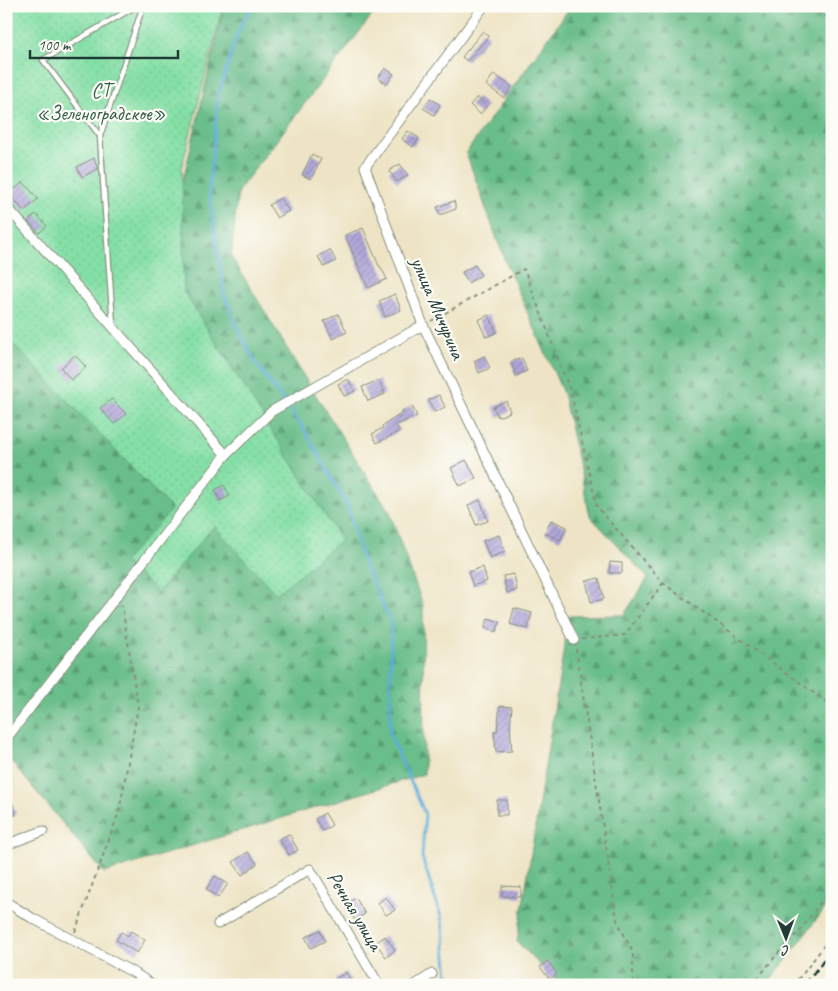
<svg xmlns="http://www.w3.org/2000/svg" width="838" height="991" font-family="Caveat,sans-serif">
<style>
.forest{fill:url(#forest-firs);stroke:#457e60}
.garden{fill:url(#garden-dots);stroke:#528e6d}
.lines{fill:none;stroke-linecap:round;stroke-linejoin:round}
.stream{stroke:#5daed8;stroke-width:3}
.building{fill:url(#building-hatch)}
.service-casing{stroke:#86907c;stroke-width:7}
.minor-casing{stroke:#86907c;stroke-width:11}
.path{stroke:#86907c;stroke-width:2;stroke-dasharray:4 4;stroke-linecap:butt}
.service{stroke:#fff;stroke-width:4.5}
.minor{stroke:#fff;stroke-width:9}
.rail{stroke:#1f3d34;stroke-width:3;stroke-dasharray:8 4;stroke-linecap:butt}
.labels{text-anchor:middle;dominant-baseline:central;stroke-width:4.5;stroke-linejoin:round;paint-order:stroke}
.park-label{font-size:20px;fill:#335d4b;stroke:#fdfcf7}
.street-label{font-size:20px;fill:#1f3d34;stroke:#fdfcf7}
</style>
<defs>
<pattern id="forest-firs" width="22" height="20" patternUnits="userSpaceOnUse" patternTransform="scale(1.25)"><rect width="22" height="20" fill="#6bbe8b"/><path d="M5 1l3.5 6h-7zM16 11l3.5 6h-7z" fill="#579c72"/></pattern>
<pattern id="garden-dots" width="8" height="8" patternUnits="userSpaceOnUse" patternTransform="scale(1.25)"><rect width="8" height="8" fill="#84dfa6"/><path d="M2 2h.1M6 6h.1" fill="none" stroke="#72c090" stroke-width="1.8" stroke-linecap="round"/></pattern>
<pattern id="building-hatch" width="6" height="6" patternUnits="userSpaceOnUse" patternTransform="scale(1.25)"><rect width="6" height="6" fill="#b1a6d9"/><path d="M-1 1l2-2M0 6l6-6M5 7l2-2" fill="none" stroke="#8f88b1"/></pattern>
</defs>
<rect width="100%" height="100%" fill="#fdfcf7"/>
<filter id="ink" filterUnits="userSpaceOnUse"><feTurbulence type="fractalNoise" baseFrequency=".02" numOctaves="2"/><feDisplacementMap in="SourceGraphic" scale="10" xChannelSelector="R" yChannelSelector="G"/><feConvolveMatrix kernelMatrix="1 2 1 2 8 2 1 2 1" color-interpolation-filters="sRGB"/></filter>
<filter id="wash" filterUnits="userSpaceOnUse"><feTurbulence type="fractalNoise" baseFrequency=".0096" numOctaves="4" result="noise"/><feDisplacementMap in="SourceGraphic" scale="20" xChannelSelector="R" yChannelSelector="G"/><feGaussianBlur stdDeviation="1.12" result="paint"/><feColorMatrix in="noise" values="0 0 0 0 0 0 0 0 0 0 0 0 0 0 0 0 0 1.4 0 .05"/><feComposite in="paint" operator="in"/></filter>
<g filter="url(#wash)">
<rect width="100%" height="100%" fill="#eee4c5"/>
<g class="forest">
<polygon points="224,6 379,6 238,191 231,256 308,383 389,511 423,605 424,774 104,873 6,755 6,337 172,509 124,561 158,592 214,526 340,539 184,292 182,185"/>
<polygon points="571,6 832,6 832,899 767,985 561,985 517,942 569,616 624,615 648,578 590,516 563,393 505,261 466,153"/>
</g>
<polygon class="garden" points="6,6 223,6 182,166 184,292 341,540 276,594 214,526 158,592 124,561 172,509 6,337"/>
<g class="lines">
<polyline class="stream" points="252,6 238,31 218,97 209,190 224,294 236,326 257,365 304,429 349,509 362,559 391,623 390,735 425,814 422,857 442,920 449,985"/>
</g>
<g id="blocks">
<g class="building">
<polygon points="483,31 489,36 467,61 462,57"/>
<polygon points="385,68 394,74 387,84 378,78"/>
<polygon points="494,74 512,87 504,98 486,85"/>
<polygon points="477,97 487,106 480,114 470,105"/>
<polygon points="430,98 440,105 434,115 423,108"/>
<polygon points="408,131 419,138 413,147 402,139"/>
<polygon points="312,154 321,159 311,179 302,175"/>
<polygon points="94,158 98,169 82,177 77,167"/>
<polygon points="400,164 408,175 397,182 389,171"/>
<polygon points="23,182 38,199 24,211 9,194"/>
<polygon points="280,198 289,211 277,218 269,205"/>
<polygon points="454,201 456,209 440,215 437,207"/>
<polygon points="36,214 47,226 39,233 28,221"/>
<polygon points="363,228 379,266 380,266 387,279 368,288 345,235"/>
<polygon points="330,250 336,261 323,267 318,256"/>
<polygon points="475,265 481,275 468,283 462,272"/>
<polygon points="395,294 401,310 385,317 379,301"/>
<polygon points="338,314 347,332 333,339 324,321"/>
<polygon points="489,315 497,332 486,337 478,320"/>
<polygon points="75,355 86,367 71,380 61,368"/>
<polygon points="484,356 490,368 479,373 474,361"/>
<polygon points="522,358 527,371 516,376 511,362"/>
<polygon points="348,379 355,391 344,396 338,384"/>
<polygon points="379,380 385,394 368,401 362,387"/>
<polygon points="439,395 445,407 435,412 428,400"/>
<polygon points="112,399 126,414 114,424 100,408"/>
<polygon points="506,401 510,412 498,417 493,407"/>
<polygon points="412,406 417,416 396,425 400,431 377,443 372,434 383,428 382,426 403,413 402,411"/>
<polygon points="466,460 476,478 460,486 451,468"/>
<polygon points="224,485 230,496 220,501 215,490"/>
<polygon points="480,500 488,521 476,525 468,505"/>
<polygon points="551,520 567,527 560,540 545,533"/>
<polygon points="499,535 505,551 490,558 483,541"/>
<polygon points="610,562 622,563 622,573 609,573"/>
<polygon points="483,567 487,581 473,586 468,572"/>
<polygon points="514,574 517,590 507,593 503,576"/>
<polygon points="599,578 604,599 591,602 586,581"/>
<polygon points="514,608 532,613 528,629 510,624"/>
<polygon points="488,618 500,622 496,632 485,628"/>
<polygon points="500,706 512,707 510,726 512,751 496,752 494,731 497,731"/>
<polygon points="6,790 8,790 16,815 6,818"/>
<rect x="497" y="800" width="10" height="15"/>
<polygon points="325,813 332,825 323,831 315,819"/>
<polygon points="289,834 298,850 289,855 279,839"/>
<polygon points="248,852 257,864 242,875 233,862"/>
<polygon points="215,876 228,884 218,898 206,889"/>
<polygon points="502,886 521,887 521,897 502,896"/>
<polygon points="386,897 395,910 386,915 378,903"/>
<polygon points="356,898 365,914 355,920 345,904"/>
<polygon points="320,930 325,941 311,948 305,937"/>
<polygon points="131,931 145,940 137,953 116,940 121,932 128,936"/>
<polygon points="385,936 395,950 386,957 376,943"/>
<polygon points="548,961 557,974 550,980 540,967"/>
<polygon points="346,972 353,985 338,985 335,979"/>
</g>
</g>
</g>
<g filter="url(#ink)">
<use href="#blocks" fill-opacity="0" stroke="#86907c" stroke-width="1"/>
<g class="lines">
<defs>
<g id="service">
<polyline points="100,136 43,60 136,6"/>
<polyline points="113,325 100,136 143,6"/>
</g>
<g id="minor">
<polyline points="484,6 365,167 423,325 574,640"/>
<polyline points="6,206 226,455"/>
<polyline points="6,739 226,455 272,411 423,325"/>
<polyline points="6,845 43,831"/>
<polyline points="6,902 32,918 136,974 152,985"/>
<polyline points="218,924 310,869 379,985"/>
<polyline points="415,985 432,974"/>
</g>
</defs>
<use href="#service" class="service-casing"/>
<use href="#minor" class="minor-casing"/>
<g class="path">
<polyline points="812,6 832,21"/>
<polyline points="431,321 524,269 571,393 597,507 663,583 832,706"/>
<polyline points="582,639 625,635 663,583"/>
<polyline points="576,649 617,920 633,953 633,985"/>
<polyline points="75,932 119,812 138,707 122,605"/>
<polyline points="752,985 779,952 800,931 832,886"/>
<polyline points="792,985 802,975 832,935"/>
</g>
<use href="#service" class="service"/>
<use href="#minor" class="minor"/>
<polyline class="rail" points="805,985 832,949"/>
</g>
</g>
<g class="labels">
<g class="park-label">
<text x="101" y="90">СТ<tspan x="101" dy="23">«Зеленоградское»</tspan></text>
</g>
<g class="street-label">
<text transform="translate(438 308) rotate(67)">улица Мичурина</text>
<text transform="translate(355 911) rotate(59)">Речная улица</text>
</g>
</g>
<rect width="838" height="991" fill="none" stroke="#fdfcf7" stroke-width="25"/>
<g transform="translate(786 938) rotate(179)" stroke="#fdfcf7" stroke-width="4" paint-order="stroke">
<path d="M0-4L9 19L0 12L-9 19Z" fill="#1f3d34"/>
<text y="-8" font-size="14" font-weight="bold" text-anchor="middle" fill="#1f3d34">С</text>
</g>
<path d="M30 50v8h148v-8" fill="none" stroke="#1f3d34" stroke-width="2.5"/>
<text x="38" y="50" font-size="15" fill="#1f3d34" stroke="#fdfcf7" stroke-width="4" paint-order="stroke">100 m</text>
</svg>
